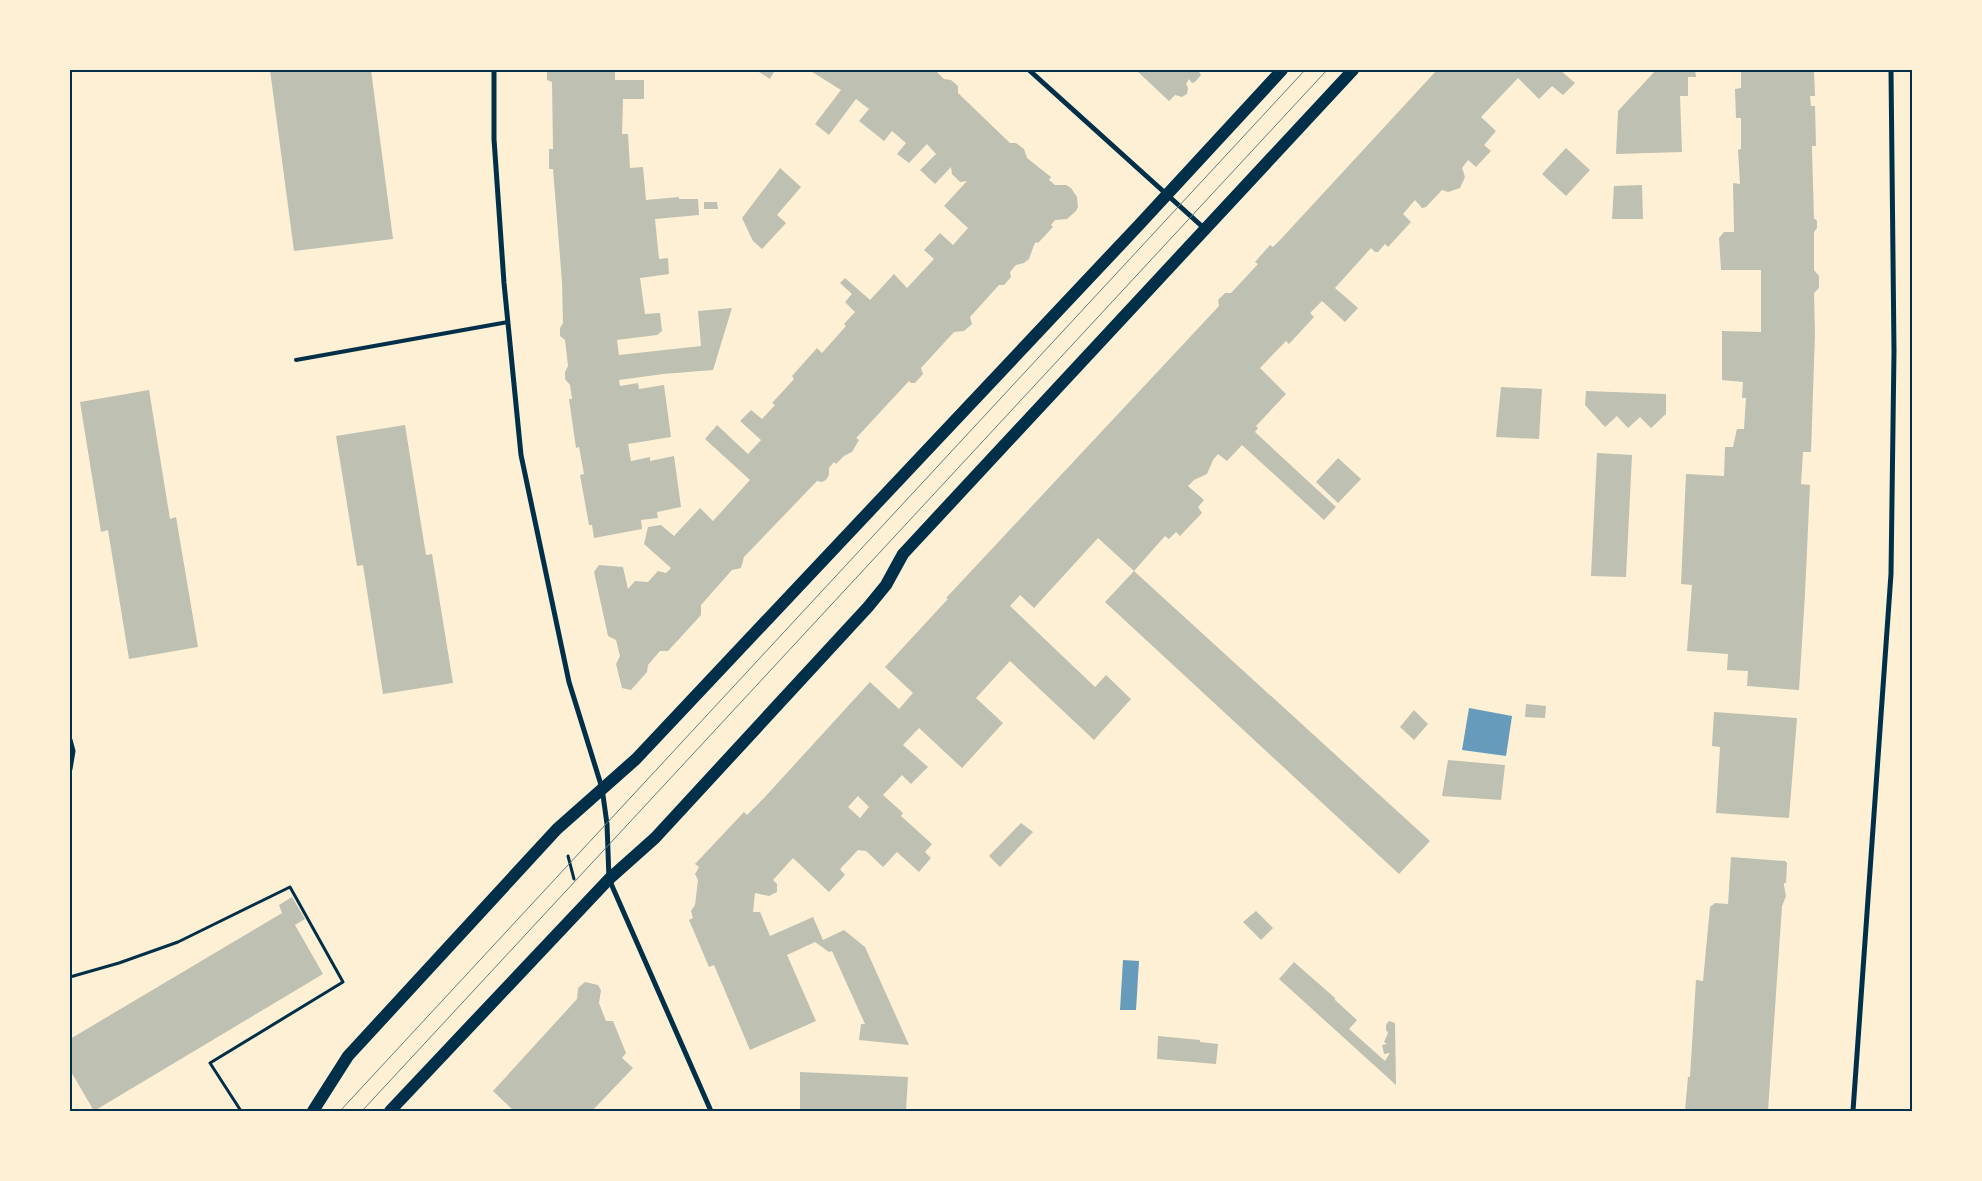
<svg xmlns="http://www.w3.org/2000/svg" width="1982" height="1181" font-family="Manrope,sans-serif">
<style>
.water{fill:#669bbc}
.building{fill:#bec0b2;fill-rule:evenodd}
.lines{fill:none;stroke-linecap:round;stroke-linejoin:round}
.path{stroke:#003049;stroke-width:3}
.service{stroke:#003049;stroke-width:4}
.minor{stroke:#003049;stroke-width:5}
.primary{stroke:#003049;stroke-width:12}
.tram{stroke:#657d81;stroke-width:1}
.neatline{fill:none;stroke:#003049;stroke-width:2}
</style>
<rect width="100%" height="100%" fill="#fdf0d5"/>
<g class="water">
<polygon points="1469,708 1512,716 1506,756 1462,750"/>
<polygon points="1123,960 1139,961 1136,1010 1120,1010"/>
</g>
<g class="building">
<polygon points="270,70 371,70 393,239 294,251"/>
<polygon points="547,70 615,70 615,80 644,80 644,99 623,99 622,134 628,134 630,168 643,167 646,200 679,197 679,199 698,199 699,215 655,219 659,259 668,258 669,274 640,278 645,314 660,313 662,331 657,335 617,340 619,355 701,346 698,311 732,308 713,370 663,374 619,380 620,386 638,383 639,389 664,385 671,437 628,444 631,461 650,457 650,461 674,456 681,507 657,512 658,518 641,520 642,529 594,538 592,525 589,525 580,475 584,474 579,447 576,448 569,399 572,399 570,385 565,379 565,372 568,366 565,340 560,336 560,328 563,323 562,282 553,169 549,169 549,149 553,149 552,82 547,80"/>
<polygon points="756,70 775,70 770,79"/>
<polygon points="809,70 935,70 944,79 951,80 958,86 958,93 1010,143 1016,143 1024,149 1027,158 1051,177 1049,180 1055,185 1066,185 1071,188 1077,197 1078,207 1076,211 1067,219 1055,220 1051,225 1053,227 1038,243 1036,242 1034,245 1029,259 1024,263 1016,265 1010,272 1011,277 1004,285 999,285 970,317 972,324 964,331 954,332 921,368 923,374 915,383 911,383 909,381 858,436 856,438 859,440 852,452 844,456 836,464 834,462 829,468 829,475 826,480 822,482 817,481 744,557 741,568 732,570 701,605 701,615 668,651 660,651 648,665 647,672 631,690 622,688 616,664 620,656 616,640 608,636 594,572 599,565 623,567 628,589 635,581 648,582 658,571 666,573 671,568 644,544 648,527 661,525 674,536 700,508 713,521 750,480 705,439 717,425 748,454 761,440 740,421 751,410 762,419 775,405 772,403 794,379 792,376 817,348 822,353 846,326 844,324 855,312 845,302 852,294 840,283 845,278 870,300 894,274 907,288 934,259 924,250 940,233 953,245 968,228 944,206 967,181 960,182 952,174 951,167 935,184 920,170 936,154 927,144 909,163 897,154 906,143 892,131 884,141 859,121 869,109 856,99 829,135 815,124 841,90"/>
<polygon points="1136,70 1198,70 1201,75 1195,82 1192,83 1189,79 1186,84 1188,88 1187,94 1182,97 1175,95 1169,101"/>
<path d="M1437,70H1560L1575,83L1563,95L1552,86L1539,99L1518,78L1481,117L1496,131L1484,145L1491,151L1476,167L1468,160L1462,168L1465,177L1460,188L1448,192L1442,190L1426,207L1422,208L1415,200L1403,214L1411,222L1388,247L1385,244L1378,252H1375L1371,248L1335,288L1358,308L1345,322L1322,301L1310,313L1314,317L1289,344L1286,341L1260,368L1286,394L1256,426L1258,428L1255,432L1336,507L1324,520L1242,445L1227,461L1218,454L1213,460L1207,474L1194,480L1188,486L1204,500L1198,507L1202,513L1180,536L1176,532L1169,539L1165,536L1134,571L1098,538L1034,608L1020,595L1010,606L1095,687L1106,675L1131,699L1094,740L1010,661L976,698L1003,723L962,768L919,728L903,745L928,767L911,784L902,775L883,795L903,813L901,816L932,844L925,852L931,858L919,872L897,852L883,867L866,851L858,850L840,869L845,875L829,892L793,858L773,880L777,884V892L769,896L755,893L753,912H760L770,936L813,917L823,940L844,930L865,947L909,1045L859,1040L861,1024H865L832,951L829,952L815,942L787,955L816,1021L750,1050L714,965L709,967L689,920L693,918L691,911L695,905L698,880L695,874L699,867L695,864L744,812L747,815L764,798L870,682L899,709L913,693L885,667L946,601L948,599L946,598L1219,306L1218,300L1225,293H1231L1258,264L1255,262L1270,245L1273,247L1281,239ZM858,796L869,807L860,818L848,807Z"/>
<polygon points="1656,70 1695,70 1696,77 1688,77 1688,96 1680,96 1682,152 1616,154 1618,111"/>
<polygon points="1741,70 1814,71 1815,96 1810,96 1811,106 1815,106 1816,146 1812,146 1812,149 1814,218 1817,221 1817,228 1814,232 1814,270 1819,276 1819,288 1814,293 1815,333 1811,452 1803,452 1801,484 1810,485 1805,594 1799,690 1747,686 1748,671 1727,670 1728,654 1687,651 1692,585 1681,584 1686,474 1724,476 1725,447 1733,447 1737,429 1744,429 1746,398 1742,398 1743,382 1722,380 1722,331 1761,332 1761,270 1721,270 1719,238 1724,232 1734,232 1733,183 1740,184 1738,150 1741,149 1741,118 1736,118 1735,89 1741,88"/>
<polygon points="1566,148 1590,170 1566,196 1542,174"/>
<polygon points="780,168 801,187 777,215 786,223 762,249 753,241 742,218"/>
<polygon points="1642,185 1643,219 1612,219 1614,186"/>
<polygon points="704,202 717,202 718,209 704,209"/>
<polygon points="1501,387 1542,389 1539,439 1496,437"/>
<polygon points="149,390 170,519 176,517 198,647 129,659 108,530 101,532 80,402"/>
<polygon points="1586,391 1666,394 1666,414 1651,428 1640,417 1628,428 1617,416 1605,427 1585,405"/>
<polygon points="405,425 426,555 432,554 453,683 383,694 363,565 357,566 336,436"/>
<polygon points="1597,453 1632,455 1626,577 1591,576"/>
<polygon points="1338,458 1361,479 1338,503 1316,482"/>
<polygon points="1134,571 1430,841 1399,874 1105,602"/>
<polygon points="1526,704 1546,706 1545,718 1525,717"/>
<polygon points="1414,710 1428,724 1414,740 1400,727"/>
<polygon points="1714,712 1797,718 1789,818 1716,813 1720,747 1712,746"/>
<polygon points="1448,760 1505,765 1501,800 1442,796"/>
<polygon points="1021,823 1033,832 1000,867 989,856"/>
<polygon points="1731,857 1785,861 1787,863 1786,883 1784,883 1784,886 1786,896 1782,906 1768,1111 1685,1111 1688,1077 1690,1077 1696,980 1703,981 1710,907 1715,903 1728,904"/>
<polygon points="292,897 305,919 295,925 323,974 94,1111 70,1070 70,1039 282,913 279,905"/>
<polygon points="1256,911 1273,928 1261,940 1243,922"/>
<polygon points="1294,962 1335,998 1335,1000 1357,1020 1349,1029 1385,1061 1390,1053 1384,1054 1382,1045 1387,1044 1384,1042 1388,1033 1386,1030 1386,1025 1389,1021 1395,1023 1396,1085 1279,979"/>
<polygon points="585,982 598,985 601,990 599,1003 606,1021 613,1021 626,1053 622,1058 633,1068 592,1111 514,1111 493,1091 577,999 578,988"/>
<polygon points="1158,1036 1200,1040 1200,1042 1218,1044 1216,1064 1157,1059"/>
<polygon points="800,1072 908,1077 906,1111 800,1111"/>
</g>
<g class="lines">
<g class="path">
<polyline points="568,856 574,879"/>
<polyline points="70,977 119,963 178,942 290,887 343,982 210,1063 241,1111"/>
</g>
<polyline class="service" points="296,360 508,322"/>
<g class="minor">
<polyline points="494,70 494,139 504,283 521,455 569,682 602,788 607,824 609,879 711,1111"/>
<polyline points="1029,70 1205,229"/>
<polyline points="70,740 73,751 70,769"/>
<polyline points="1853,1111 1891,574 1894,351 1891,70"/>
</g>
<g class="primary">
<polyline points="313,1111 348,1056 557,829 636,759 1138,226 1282,70"/>
<polyline points="390,1111 609,879 655,838 868,607 886,585 903,554 1353,70"/>
</g>
<g class="tram">
<polyline points="340,1111 1305,70"/>
<polyline points="362,1111 1327,70"/>
</g>
</g>
<rect width="1982" height="1181" fill="none" stroke="#fdf0d5" stroke-width="142"/>
<rect x="71" y="71" width="1840" height="1039" class="neatline"/>
</svg>
